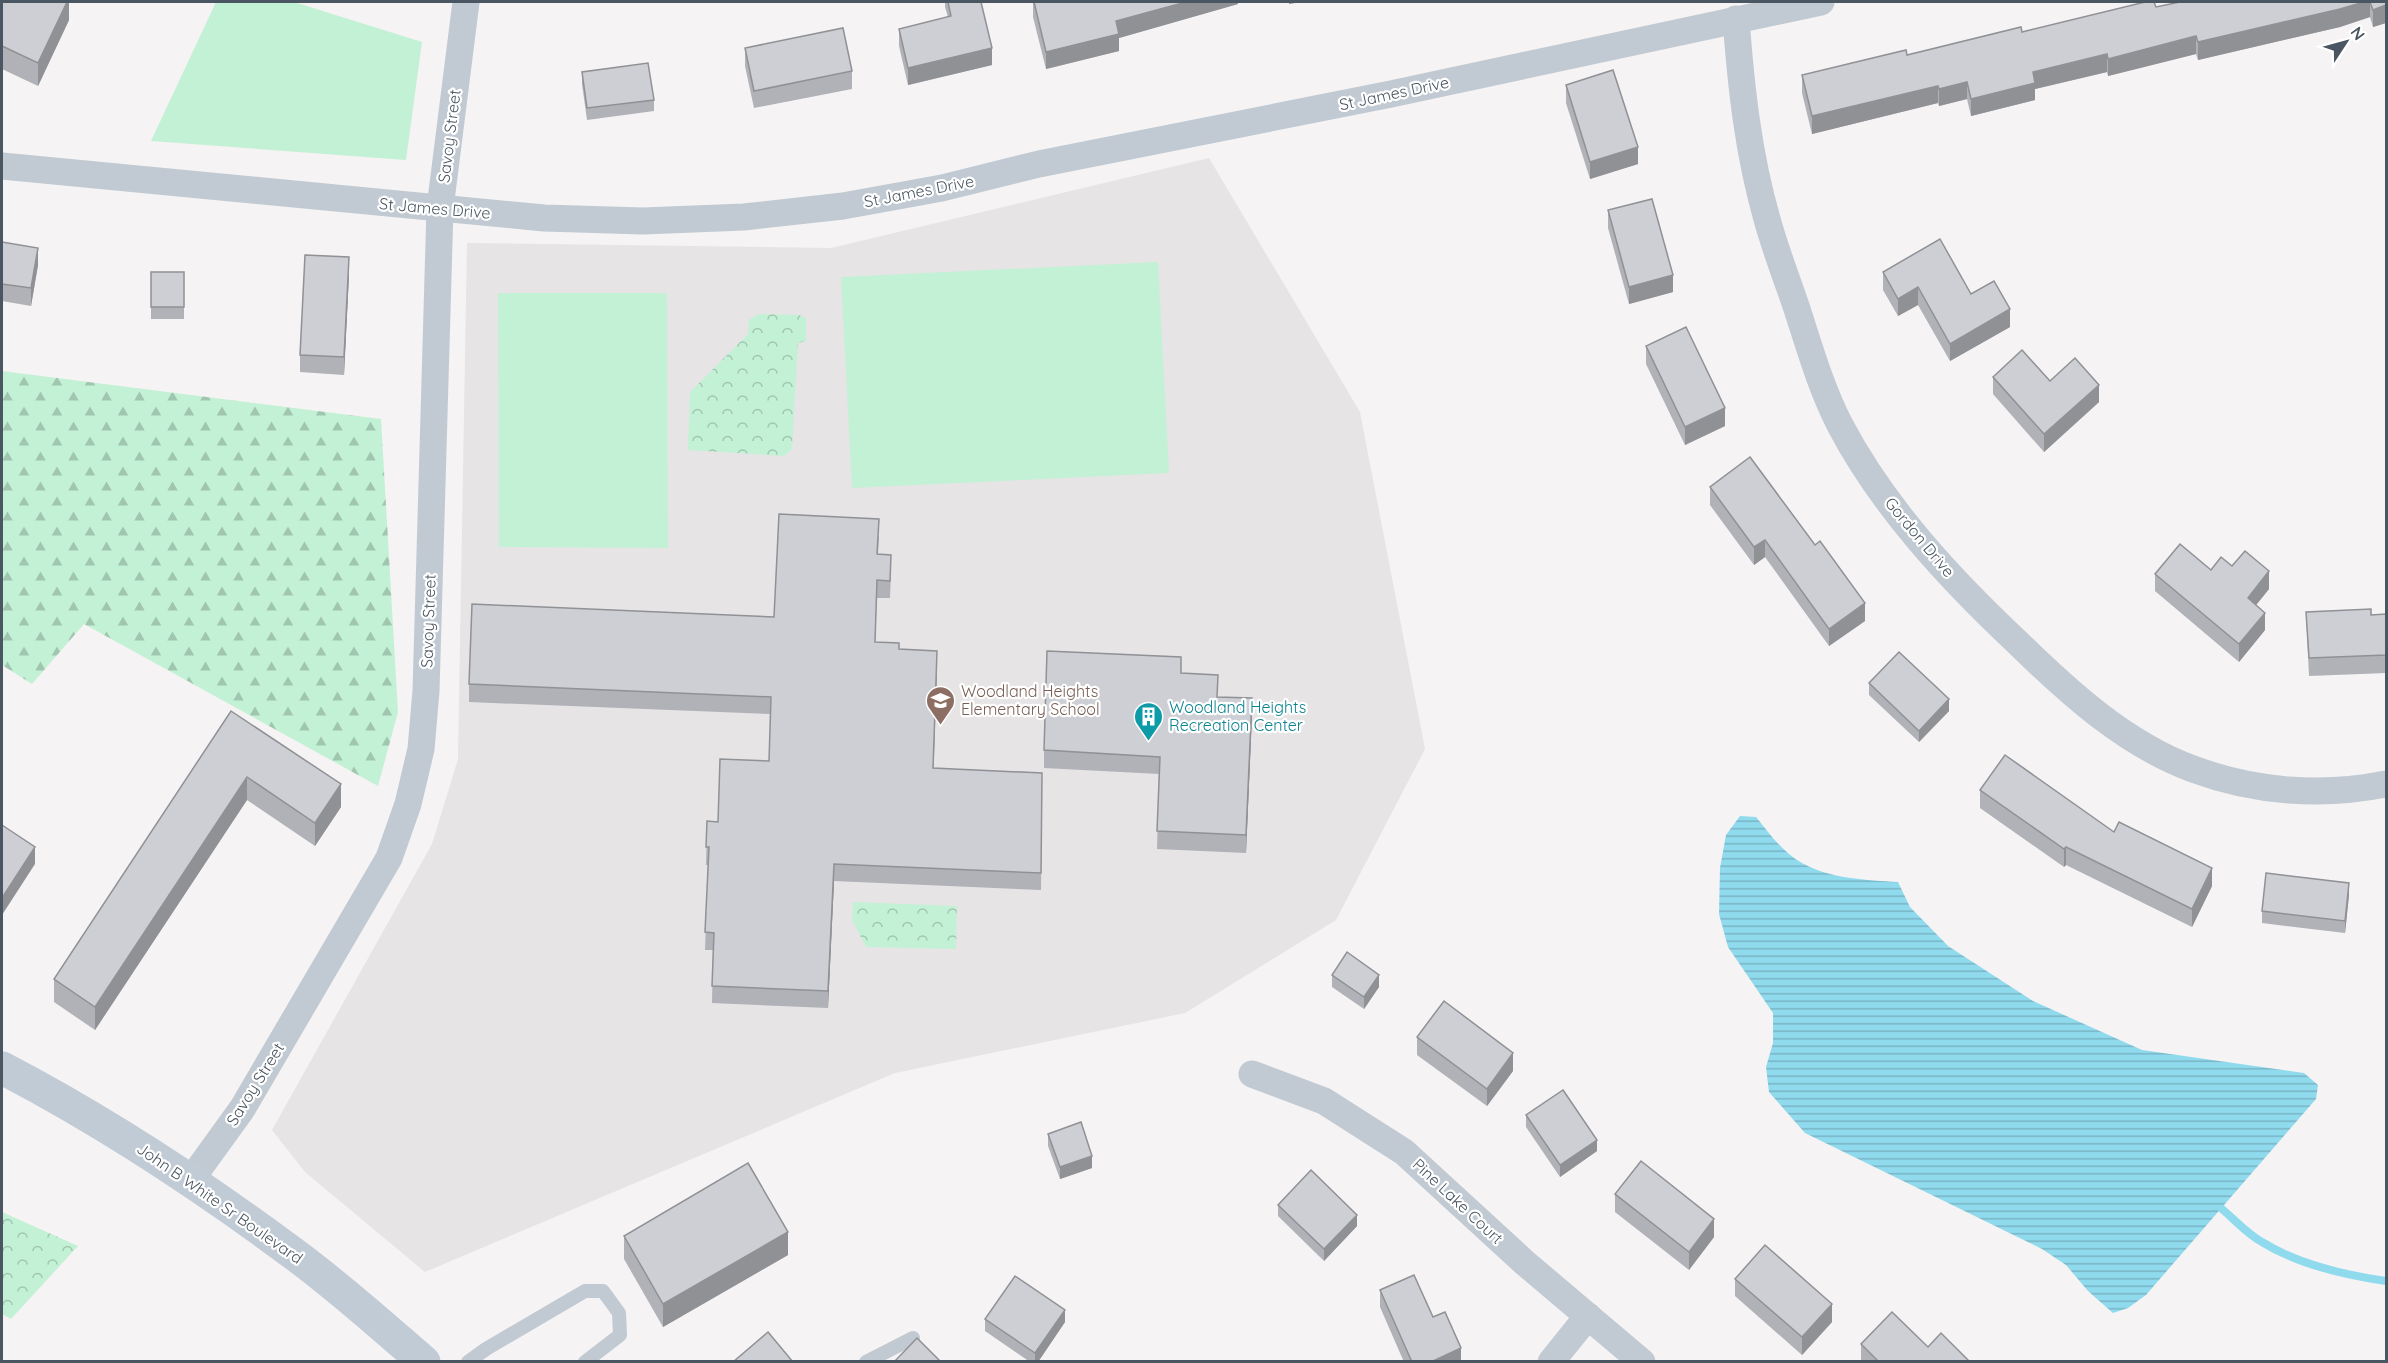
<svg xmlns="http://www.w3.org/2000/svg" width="2388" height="1363" font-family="Quicksand,sans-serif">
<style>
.education{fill:#e6e4e5}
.green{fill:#c3f1d5}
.forest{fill:url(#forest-firs)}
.park{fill:url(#park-crowns)}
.water{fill:url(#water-rules)}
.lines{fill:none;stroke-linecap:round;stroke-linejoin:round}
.stream{stroke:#90daee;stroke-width:8}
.service{stroke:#c1cad2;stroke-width:14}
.minor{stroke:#c1cad2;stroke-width:27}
.secondary{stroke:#c1cbd6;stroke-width:33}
.wall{fill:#b0b2b7}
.shaded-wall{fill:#909195}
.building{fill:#cdcfd5;stroke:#909195;stroke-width:1.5}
.labels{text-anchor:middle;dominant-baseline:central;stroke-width:4.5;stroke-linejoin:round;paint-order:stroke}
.street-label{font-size:16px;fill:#4a5661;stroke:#fff}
.education-label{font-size:16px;fill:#785e54;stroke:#fff;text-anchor:start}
.culture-label{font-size:16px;fill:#0d838f;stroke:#fff;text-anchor:start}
</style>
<defs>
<pattern id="forest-firs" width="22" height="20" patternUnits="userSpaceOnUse" patternTransform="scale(1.5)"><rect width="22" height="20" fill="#c3f1d5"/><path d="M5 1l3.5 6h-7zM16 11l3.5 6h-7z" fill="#a0c6b0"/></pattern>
<pattern id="park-crowns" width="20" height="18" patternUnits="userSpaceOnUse" patternTransform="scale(1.5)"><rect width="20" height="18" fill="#c3f1d5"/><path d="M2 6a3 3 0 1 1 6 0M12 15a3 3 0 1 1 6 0" fill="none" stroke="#a0c6b0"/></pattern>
<pattern id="water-rules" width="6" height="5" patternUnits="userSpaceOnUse" patternTransform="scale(1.5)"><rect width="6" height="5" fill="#90daee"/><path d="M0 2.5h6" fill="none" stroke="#78b4c4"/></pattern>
</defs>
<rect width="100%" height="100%" fill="#f5f3f3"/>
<polygon class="education" points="1209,158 1360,412 1425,749 1336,920 1185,1013 895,1073 425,1272 305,1172 272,1130 432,844 458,759 467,243 831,248"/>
<g class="green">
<polygon points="216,2 294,2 422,42 406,160 151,141"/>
<polygon points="1158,262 1169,473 852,488 841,277"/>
<polygon points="498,293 667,293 668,548 499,547"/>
</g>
<polygon class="forest" points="2,371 381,419 398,712 378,786 84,624 32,684 2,665"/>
<g class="park">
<polygon points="758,314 799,315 806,318 806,341 798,343 792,449 784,456 688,450 690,392 748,334 749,320"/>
<polygon points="853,902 957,906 956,949 866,947 852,920"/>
<polygon points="2,1212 78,1246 11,1319 2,1314"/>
</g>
<path class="water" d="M1740,816L1756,817C1769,833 1783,853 1802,863C1830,879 1867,880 1898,882L1910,907L1948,946L2033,1001L2142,1050L2304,1073L2318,1085L2316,1099L2146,1295L2128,1308L2113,1313L2088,1291L2066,1265L2042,1249L1805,1133L1769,1092L1766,1067L1773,1043V1013L1728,947L1719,914L1720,868L1726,835Z"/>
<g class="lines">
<path class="stream" d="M2222,1209C2235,1220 2247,1234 2262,1242C2299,1265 2344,1275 2386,1281"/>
<g class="service">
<polyline points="468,1362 486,1349 585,1291 603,1291 619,1313 620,1335 585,1362"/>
<polyline points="866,1362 913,1338"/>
</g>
<g class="minor">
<path d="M1736,19C1741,86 1748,153 1767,219C1775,249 1787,279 1797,309C1810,349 1821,388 1840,425C1883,507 1950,579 2017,642C2068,692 2125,744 2193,769C2255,792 2322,797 2386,784"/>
<polyline points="2,166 544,218 643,221 744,217 843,206 942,188 1039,164 1391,94 1821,2"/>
<polyline points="1252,1074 1324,1101 1404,1152 1525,1263 1642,1362"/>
<polyline points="190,1181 242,1109 389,858 408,804 421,749 426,691 440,208 466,2"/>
<polyline points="1551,1362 1588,1316"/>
</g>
<path class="secondary" d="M2,1068C104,1121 201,1185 294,1254C339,1287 381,1325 424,1362"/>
</g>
<g class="wall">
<polygon points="2,2 69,2 69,20 38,86 2,69"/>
<polygon points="945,2 981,2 992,65 908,85 899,46 899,29 948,17 945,7"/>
<polygon points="1033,2 1238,2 1238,4 1119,38 1119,51 1046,69 1033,17"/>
<polygon points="2180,2 2386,2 2386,23 2373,27 2370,17 2340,27 2198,60 2196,54 2108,76 2107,72 2035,89 2035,100 1971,116 1967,99 1939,106 1938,103 1812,134 1802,93 1802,75 2156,7"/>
<polygon points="745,48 852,71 852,89 754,108 745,66"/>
<polygon points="582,72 654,100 654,111 587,120 582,84"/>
<polygon points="1566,85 1638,164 1590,179 1566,103"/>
<polygon points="1608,210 1673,292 1629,304 1608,228"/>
<polygon points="2,242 38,265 31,306 2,301"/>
<rect x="151" y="272" width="33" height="47"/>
<polygon points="1883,272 1971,294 2010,327 1950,361 1918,305 1898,316 1883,290"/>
<polygon points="349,275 344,375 300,372 300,355"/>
<polygon points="1646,346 1725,426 1685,445 1646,364"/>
<polygon points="1993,377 2099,402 2044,452 1993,394"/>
<polygon points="1710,487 1815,545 1865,621 1829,646 1765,557 1754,565 1710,505"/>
<polygon points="879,536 878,554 891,572 890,598 877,598 875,642 899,649 937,668 933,768 1042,773 1041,890 834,881 828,1008 712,1003 713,950 705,950 708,865 706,865 707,821 718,822 769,761 771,714 469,702 469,684 774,617"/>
<polygon points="2232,566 2269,589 2256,605 2265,630 2239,662 2155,591 2155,574 2211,570"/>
<polygon points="2306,612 2371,615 2386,614 2386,673 2309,676"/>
<polygon points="1181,673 1217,697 1252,715 1246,853 1157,849 1159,774 1044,768 1044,750"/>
<polygon points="1869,683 1949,711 1919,742 1869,695"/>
<polygon points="231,711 341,807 315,846 247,800 95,1030 54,1002 54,979"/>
<polygon points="1980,790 2114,832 2212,886 2192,927 2066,865 2064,867 1980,808"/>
<polygon points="2349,895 2345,933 2262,923 2262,911"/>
<polygon points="1332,975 1379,987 1364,1009 1332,987"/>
<polygon points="1417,1037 1513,1071 1487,1106 1417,1055"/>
<polygon points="1526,1115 1597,1151 1560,1177 1526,1127"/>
<polygon points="1048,1134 1092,1168 1060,1179 1048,1146"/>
<polygon points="1615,1194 1714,1237 1689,1270 1615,1212"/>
<polygon points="1278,1205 1357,1226 1324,1261 1278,1216"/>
<polygon points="624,1236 788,1255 663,1327 624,1259"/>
<polygon points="1735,1279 1832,1322 1802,1355 1735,1296"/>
<polygon points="1380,1290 1433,1317 1461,1362 1404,1362 1380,1307"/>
<polygon points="985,1319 1065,1322 1038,1362 1030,1362 985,1331"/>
<polygon points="1861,1344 1928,1347 1970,1362 1861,1361"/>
</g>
<g class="shaded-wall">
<polygon points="67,2 69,2 69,20 38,86 38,63"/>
<polygon points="1186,2 1238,2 1238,4 1119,38 1119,51 1046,69 1046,52 1116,21"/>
<polygon points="1289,2 1302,2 1289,4"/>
<polygon points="2364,2 2370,2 2370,17 2340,27 2198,60 2198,42"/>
<polygon points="2386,5 2386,23 2373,27 2373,10"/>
<polygon points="2196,36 2196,54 2108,76 2108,59"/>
<polygon points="992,48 992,65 908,85 908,68"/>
<polygon points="2107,54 2107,72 2035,89 2035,100 1971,116 1971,99 2033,72"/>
<polygon points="1967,82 1967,99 1939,106 1939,89"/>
<polygon points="1938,86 1938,103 1812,134 1812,116"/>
<polygon points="1638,147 1638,164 1590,179 1590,162"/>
<polygon points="38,248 38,265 31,306 31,288"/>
<polygon points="349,257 349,275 344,375 344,357"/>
<polygon points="1673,275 1673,292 1629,304 1629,287"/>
<polygon points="1918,287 1918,305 1898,316 1898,299"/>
<polygon points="2010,309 2010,327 1950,361 1950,344"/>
<polygon points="2099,385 2099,402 2044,452 2044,434"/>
<polygon points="1725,408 1725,426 1685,445 1685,427"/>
<polygon points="1765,540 1765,557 1754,565 1754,547"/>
<polygon points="2269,571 2269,589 2248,615 2248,598"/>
<polygon points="1865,603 1865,621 1829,646 1829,629"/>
<polygon points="2265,613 2265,630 2239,662 2239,644"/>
<polygon points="937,651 937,668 933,785 933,768"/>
<polygon points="1252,698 1252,715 1246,853 1246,835"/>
<polygon points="1949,699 1949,711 1919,742 1919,731"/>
<polygon points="247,777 247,800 95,1030 95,1007"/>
<polygon points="341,784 341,807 315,846 315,823"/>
<polygon points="35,847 35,864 2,915 2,898"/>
<polygon points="2066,847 2066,865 2064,867 2064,849"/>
<polygon points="834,864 834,881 828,1008 828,991"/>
<polygon points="2212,868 2212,886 2192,927 2192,909"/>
<polygon points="2349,883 2349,895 2345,933 2345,921"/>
<polygon points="1379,975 1379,987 1364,1009 1364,997"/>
<polygon points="1513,1053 1513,1071 1487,1106 1487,1089"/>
<polygon points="1597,1140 1597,1151 1560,1177 1560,1165"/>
<polygon points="1092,1156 1092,1168 1060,1179 1060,1167"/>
<polygon points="1357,1215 1357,1226 1324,1261 1324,1249"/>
<polygon points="1714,1219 1714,1237 1689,1270 1689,1252"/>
<polygon points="788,1232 788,1255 663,1327 663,1304"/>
<polygon points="1832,1304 1832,1322 1802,1355 1802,1337"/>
<polygon points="1065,1310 1065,1322 1038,1362 1035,1362 1035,1353"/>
<polygon points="1461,1348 1461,1362 1431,1362"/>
</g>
<g class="building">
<polygon points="2,2 67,2 38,63 2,46"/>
<polygon points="948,2 981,2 992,48 908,68 899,29 951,16"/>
<polygon points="1034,2 1186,2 1116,21 1119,34 1046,52"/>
<polygon points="2145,2 2154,2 2156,7 2180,2 2364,2 2340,9 2198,42 2196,36 2108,59 2107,54 2033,72 2035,83 1971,99 1967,82 1939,89 1938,86 1812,116 1802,75 1906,50 1907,55 2021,27 2022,32"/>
<polygon points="2370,2 2386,2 2386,5 2373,10"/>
<polygon points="843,28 852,71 754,91 745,48"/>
<polygon points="648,63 654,100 587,108 582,72"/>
<polygon points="1613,70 1638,147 1590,162 1566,85"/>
<polygon points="1652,199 1673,275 1629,287 1608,210"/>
<polygon points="1940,239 1971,294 1994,281 2010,309 1950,344 1918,287 1898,299 1883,272"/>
<polygon points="2,242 38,248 31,288 2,284"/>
<polygon points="305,255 349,257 344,357 300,355"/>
<rect x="151" y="272" width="33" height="35"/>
<polygon points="1686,327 1725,408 1685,427 1646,346"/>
<polygon points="2022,350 2050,381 2075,358 2099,385 2044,434 1993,377"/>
<polygon points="1750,457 1815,545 1820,541 1865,603 1829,629 1765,540 1754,547 1710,487"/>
<polygon points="779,514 879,519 877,554 891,555 890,581 877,580 875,642 899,643 899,649 937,651 933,768 1042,773 1041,873 834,864 828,991 712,986 714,933 705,932 709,847 706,847 707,821 718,822 720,759 769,761 771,697 469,684 472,604 774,617"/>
<polygon points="2180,544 2211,570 2221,557 2232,566 2245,551 2269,571 2248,598 2265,613 2239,644 2155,574"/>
<polygon points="2371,609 2371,615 2386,614 2386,655 2309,658 2306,612"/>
<polygon points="1047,651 1181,657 1181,673 1218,675 1217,697 1252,698 1246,835 1157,831 1160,757 1044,750"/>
<polygon points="1899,652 1949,699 1919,731 1869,683"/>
<polygon points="231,711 341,784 315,823 247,777 95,1007 54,979"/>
<polygon points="2005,755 2114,832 2119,822 2212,868 2192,909 2066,847 2064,849 1980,790"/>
<polygon points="2,825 35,847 2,898"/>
<polygon points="2266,873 2349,883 2345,921 2262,911"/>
<polygon points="1347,952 1379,975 1364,997 1332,975"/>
<polygon points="1444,1001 1513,1053 1487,1089 1417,1037"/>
<polygon points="1563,1090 1597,1140 1560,1165 1526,1115"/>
<polygon points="1081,1122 1092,1156 1060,1167 1048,1134"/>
<polygon points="1641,1161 1714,1219 1689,1252 1615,1194"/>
<polygon points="748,1163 788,1232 663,1304 624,1236"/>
<polygon points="1311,1170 1357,1215 1324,1249 1278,1205"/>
<polygon points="1765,1245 1832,1304 1802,1337 1735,1279"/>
<polygon points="1414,1275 1433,1317 1445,1312 1461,1348 1431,1362 1412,1362 1380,1290"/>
<polygon points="1015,1276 1065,1310 1035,1353 985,1319"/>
<polygon points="1892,1312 1928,1347 1941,1333 1970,1362 1879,1362 1861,1344"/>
<polygon points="768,1332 793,1362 733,1362"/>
<polygon points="917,1338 941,1362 894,1362"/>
</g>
<defs>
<symbol id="school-pin" viewBox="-11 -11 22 30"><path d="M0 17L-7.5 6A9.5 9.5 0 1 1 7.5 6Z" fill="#8d6e63" stroke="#fff"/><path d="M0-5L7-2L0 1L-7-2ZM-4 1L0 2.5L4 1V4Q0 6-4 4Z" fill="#fff"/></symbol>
<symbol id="building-pin" viewBox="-11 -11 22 30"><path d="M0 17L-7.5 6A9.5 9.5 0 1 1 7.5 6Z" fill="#0f9aa8" stroke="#fff"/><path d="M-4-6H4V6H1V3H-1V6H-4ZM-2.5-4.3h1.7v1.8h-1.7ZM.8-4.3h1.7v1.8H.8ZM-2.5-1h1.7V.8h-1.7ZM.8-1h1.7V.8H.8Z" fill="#fff"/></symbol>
</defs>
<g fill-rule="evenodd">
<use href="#school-pin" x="924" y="684" width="33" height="45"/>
<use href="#building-pin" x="1132" y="700" width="33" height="45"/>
</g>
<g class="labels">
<g class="street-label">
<text transform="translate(1394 93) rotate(-12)">St James Drive</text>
<text transform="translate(449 136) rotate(-83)">Savoy Street</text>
<text transform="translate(919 191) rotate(-11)">St James Drive</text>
<text transform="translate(435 208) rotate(5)">St James Drive</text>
<text transform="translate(1920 537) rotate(50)">Gordon Drive</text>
<text transform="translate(428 621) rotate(-88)">Savoy Street</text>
<text transform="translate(255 1084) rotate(-58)">Savoy Street</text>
<text transform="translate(1458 1201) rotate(43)">Pine Lake Court</text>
<text transform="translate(220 1203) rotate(35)">John B White Sr Boulevard</text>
</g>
<g class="education-label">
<text x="961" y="691">Woodland Heights<tspan x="961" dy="18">Elementary School</tspan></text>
</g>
<g class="culture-label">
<text x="1169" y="707">Woodland Heights<tspan x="1169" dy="18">Recreation Center</tspan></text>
</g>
</g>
<rect width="2388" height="1363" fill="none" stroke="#4a5661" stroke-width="6"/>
<g transform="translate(2346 42) rotate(54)" stroke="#ffffff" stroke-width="4.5" paint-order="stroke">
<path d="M0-4.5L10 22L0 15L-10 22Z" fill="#4a5661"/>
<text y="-9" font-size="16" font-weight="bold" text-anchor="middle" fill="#4a5661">N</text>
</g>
</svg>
